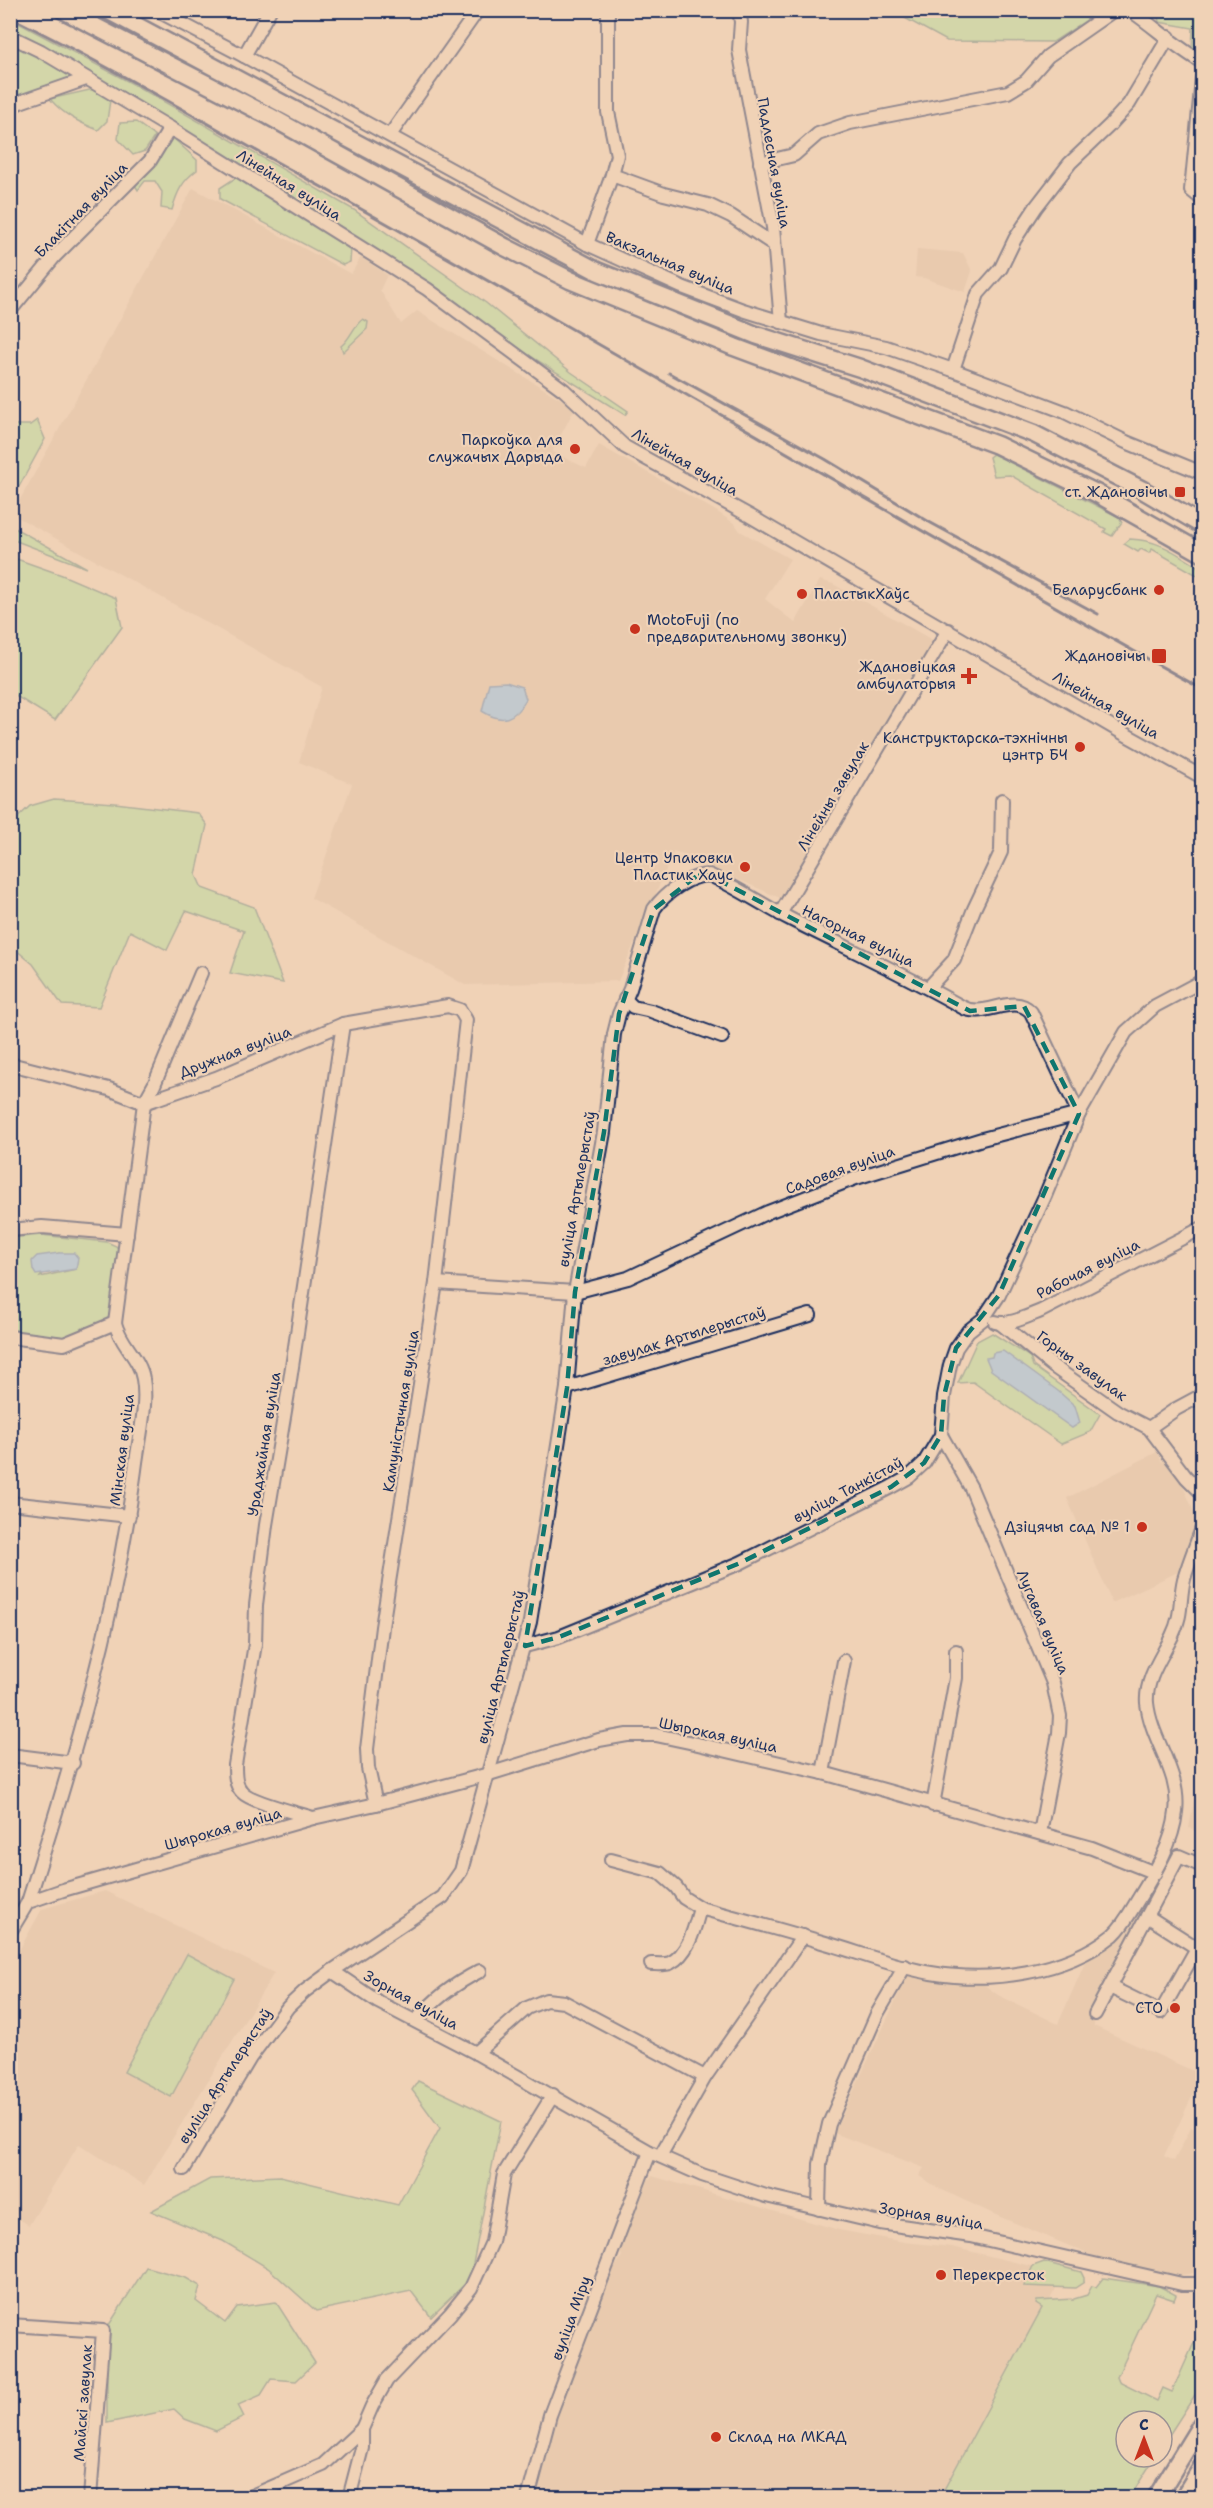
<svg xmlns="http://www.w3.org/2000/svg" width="1213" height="2508" font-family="'Shantell Sans',sans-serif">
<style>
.built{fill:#dfc2a5}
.green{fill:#b0db99;stroke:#66857c;stroke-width:1.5;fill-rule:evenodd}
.water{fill:#8cbfe8;stroke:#5f85b1;stroke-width:1.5}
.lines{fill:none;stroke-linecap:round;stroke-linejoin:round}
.minor-casing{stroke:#1b2f5e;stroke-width:16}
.highway-casing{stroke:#1b2f5e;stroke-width:21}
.minor{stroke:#f0d2b6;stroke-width:12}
.highway{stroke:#f0d2b6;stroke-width:16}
.rail{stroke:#1b2f5e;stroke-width:3}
.marked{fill:none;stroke:#0f766e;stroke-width:4.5;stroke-dasharray:12 8;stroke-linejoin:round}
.poi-dot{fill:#c8321e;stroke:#f0d2b6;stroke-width:2}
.labels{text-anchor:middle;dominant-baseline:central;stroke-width:4.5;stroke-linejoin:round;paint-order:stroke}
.street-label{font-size:15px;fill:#1b2f5e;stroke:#f0d2b6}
.poi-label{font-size:15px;fill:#1b2f5e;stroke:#f0d2b6;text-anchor:end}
</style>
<rect width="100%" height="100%" fill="#f0d2b6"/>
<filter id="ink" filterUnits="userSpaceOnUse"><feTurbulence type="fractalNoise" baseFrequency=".0167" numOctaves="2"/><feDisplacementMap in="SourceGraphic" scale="12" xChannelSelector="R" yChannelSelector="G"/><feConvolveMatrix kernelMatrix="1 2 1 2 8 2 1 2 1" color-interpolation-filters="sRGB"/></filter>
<g filter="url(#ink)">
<g class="built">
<polygon points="193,188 351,274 361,257 387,275 380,290 401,324 417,311 575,408 552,452 586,468 599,445 716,511 735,524 740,531 790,559 765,599 795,623 820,580 833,584 934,641 848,788 780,898 674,851 618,981 465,985 311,898 352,784 299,762 322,687 12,514"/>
<polygon points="917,249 963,253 972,271 965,292 924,278 915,277"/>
<polygon points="1157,1452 1162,1462 1166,1460 1174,1464 1199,1524 1180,1571 1112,1603 1067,1498"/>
<polygon points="1202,1784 1202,1834 1189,1828 1194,1800"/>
<polygon points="1149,1889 1159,1894 1095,2013 1094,2026 1202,2075 1164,2156 1174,2161 1191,2127 1202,2132 1202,2271 1178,2276 1098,2258 998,2216 940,2189 919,2176 924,2168 834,2133 910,1970 979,1981 998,1995 1058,2024 1087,1958"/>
<polygon points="105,1891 274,1973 144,2185 79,2144 29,2225 11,2214 11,1965 42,1909"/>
<polygon points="652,2176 839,2230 904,2242 952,2247 1064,2274 941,2497 536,2498 557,2416 607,2279 622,2256 618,2248 645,2183"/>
</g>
<g class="green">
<polygon points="892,11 1101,10 1101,11 1053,42 947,41"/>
<polygon points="1157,11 1202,11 1202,52 1192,51 1193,28 1159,22"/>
<polygon points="11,19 133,84 354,210 486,303 571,372 628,411 625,415 86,79 20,102 11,91 13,81 10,80"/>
<path d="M94,89L110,100L107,121L98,130C78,122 64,115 50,99Z"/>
<polygon points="136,122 155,136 145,151 133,155 118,139 120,123"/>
<path d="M172,137L197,160V170C182,181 177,192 172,210L161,208L162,192L155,181H145L138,190L133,182L153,162Z"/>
<polygon points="237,177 351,248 350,262 343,265 220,199 220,188"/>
<path d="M363,319L368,322L367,329L343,352L341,346C351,338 353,326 363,319Z"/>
<polygon points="37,420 45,439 15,494 11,508 11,425 30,425"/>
<polygon points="993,454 1119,517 1122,522 1112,536 1104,532 1106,529 1010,475 994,476 989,457"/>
<polygon points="10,526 11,526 87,568 11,539"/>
<path d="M1130,539C1161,540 1177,554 1202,569V578L1152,549L1149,553L1141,549L1138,552L1124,544Z"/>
<polygon points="11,557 62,575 116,598 122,627 55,720 11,693"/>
<polygon points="54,799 115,803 198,813 207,825 196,875 202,888 254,907 283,983 230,973 244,931 186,911 167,950 130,931 99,1007 62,1005 33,964 16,950 10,953 11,824 30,806"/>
<path d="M41,1235L107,1242L116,1246L121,1252L112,1314L107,1320L64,1337L11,1330L10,1238ZM59,1253L76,1269L40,1277Z"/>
<polygon points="992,1333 1030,1357 1033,1366 1100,1414 1090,1432 1061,1444 973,1382 958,1383 977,1341"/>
<polygon points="187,1954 234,1979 171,2097 124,2072"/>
<polygon points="418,2081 501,2121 470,2279 431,2317 411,2291 316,2311 268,2268 223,2241 151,2211 210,2179 280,2176 398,2205 440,2128 412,2090"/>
<polygon points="1044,2262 1081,2272 1084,2278 1084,2282 1075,2288 1024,2286 1033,2266"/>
<polygon points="146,2267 186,2278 200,2286 196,2301 225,2323 237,2307 276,2302 315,2363 296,2381 271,2379 261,2395 238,2405 244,2417 216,2431 185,2419 174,2409 107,2423 107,2328"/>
<polygon points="1103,2278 1159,2286 1176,2295 1174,2300 1156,2294 1117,2377 1119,2382 1157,2401 1163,2388 1172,2392 1202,2325 1202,2384 1162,2446 1162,2421 1126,2421 1126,2457 1155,2457 1130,2497 940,2497 1042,2308 1036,2304 1037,2301 1074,2299 1087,2295 1092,2286 1096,2287"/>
</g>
<g class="water">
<path d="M506,682L522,687L526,699C514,720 502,724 482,711L489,683Z"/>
<polygon points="59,1253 74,1253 78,1258 76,1269 36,1275 33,1270 32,1261 37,1256"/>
<polygon points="1003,1351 1058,1391 1075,1406 1080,1423 1072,1428 991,1370 986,1358 992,1357 993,1353"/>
</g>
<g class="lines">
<defs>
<g id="minor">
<polyline points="156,10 244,56 587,244 682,287 743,310 821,334 886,347 953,370 1065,412 1126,442 1202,473"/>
<polyline points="608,10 608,112 617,155 612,175 664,194 708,205 731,216 773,244"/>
<polyline points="739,10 741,22 739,50 773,227 781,322"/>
<path d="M1130,10C1155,27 1177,48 1202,62"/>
<polyline points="10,36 41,51 170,128 427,289 564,390 625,447 750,516 1123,733 1202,777"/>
<polyline points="244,56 270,10"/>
<polyline points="1202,79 1191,190 1202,199"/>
<polyline points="10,107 20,102 86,79"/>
<polyline points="390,135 478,10"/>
<polyline points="760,163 794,155 818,134 850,123 1008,92 1026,81 1048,56 1114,10"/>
<polyline points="587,244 612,175"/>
<polyline points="10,311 55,256 150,161 170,128"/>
<polyline points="953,370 978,294 1001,268 1015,239 1036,207 1070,163 1110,125 1129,104 1169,37"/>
<polyline points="780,914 948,630"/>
<polyline points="929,987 954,960 974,909 1001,852 1002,800"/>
<polyline points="625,999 633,1007 651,1011 722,1037"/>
<polyline points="10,1064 109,1089 144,1103 216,1078 343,1024 448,1006 460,1010 466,1020 436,1283 382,1627 367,1749 368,1768 376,1804"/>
<polyline points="10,1230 42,1227 127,1234"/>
<polyline points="436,1283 575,1292 628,1278 768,1212 856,1178 982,1139 1079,1114"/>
<path d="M995,1322C1009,1326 1028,1316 1041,1311L1202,1228"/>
<polyline points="1000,1323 1054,1367 1118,1412 1149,1428 1186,1477 1202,1493"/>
<polyline points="10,1337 64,1344 115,1323"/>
<polyline points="567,1388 810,1315"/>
<polyline points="1149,1428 1176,1409 1202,1395"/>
<polyline points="941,1435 971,1488 1053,1683 1060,1716 1059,1733 1040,1833"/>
<polyline points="10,1503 129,1516"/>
<polyline points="525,1646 559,1637 740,1563 891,1487 909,1477 924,1463 941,1435 944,1396 950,1365 956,1348 968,1331 983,1319 999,1295 1045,1196 1079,1114 1126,1032 1155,1006 1202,981"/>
<polyline points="10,1755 73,1763"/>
<polyline points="823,1773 844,1661"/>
<polyline points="933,1805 956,1678 956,1651"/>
<path d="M313,1818C297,1813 251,1802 242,1792C235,1785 235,1774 235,1765L255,1644L256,1605L266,1525L289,1387L343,1024"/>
<path d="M611,1860L660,1873L676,1887L684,1898L700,1908C741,1919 782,1930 822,1942C858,1952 895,1967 931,1973C991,1983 1064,1974 1113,1935C1124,1925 1131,1911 1139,1898C1155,1872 1173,1843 1176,1812C1181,1772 1151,1741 1147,1703C1145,1679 1162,1657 1172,1636C1183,1614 1179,1600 1184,1579C1189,1562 1196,1545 1202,1528"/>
<path d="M28,1902C74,1758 115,1620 135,1470C138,1443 148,1405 143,1379C140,1358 120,1344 115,1323L144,1103L154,1085L201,973"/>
<polyline points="10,1932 28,1902 63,1890 313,1818 376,1804 489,1774 599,1740 627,1735 656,1735 689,1742 823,1773 1092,1848 1155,1873"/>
<path d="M651,1964C656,1964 665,1965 670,1963C689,1954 695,1926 700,1908"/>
<polyline points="332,1971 378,2002 476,2053 650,2152 702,2175 766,2196 880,2223 971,2236 1182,2284 1197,2284 1202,2280"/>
<polyline points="1110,1987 1161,2012 1197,1948 1147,1916"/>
<polyline points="1095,2014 1179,1856 1202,1866"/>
<path d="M416,2021C434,1999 454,1984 480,1971"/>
<polyline points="476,2053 527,2008 546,2000 564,2002 705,2077"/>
<polyline points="660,2156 705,2077 803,1936"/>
<path d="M184,2169L250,2058L288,2007L305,1991L332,1971L443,1897L461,1871L530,1622L567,1388L575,1292L604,1132L614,1034L619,1014L630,989L654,909C665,893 690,875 709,875C737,887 762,905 790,919C847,948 906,975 962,1007C984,1020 1013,992 1031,1012L1079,1114"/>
<polyline points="819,2209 820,2164 829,2124 877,2014 905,1966"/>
<polyline points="10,2325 103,2331 90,2498"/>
<polyline points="247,2498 323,2465 362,2429"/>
<polyline points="349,2498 362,2448 362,2429 372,2406 387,2380 450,2314 471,2288 492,2242 504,2174 553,2095"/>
<polyline points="528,2498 550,2415 650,2152"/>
</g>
<g id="highway">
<polyline points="63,10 269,116 505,247 570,280 734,347 997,445 1096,493 1202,553"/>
<polyline points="107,10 597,271 756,335 860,368 1034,434 1141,489 1202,525"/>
<polyline points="1156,2498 1202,2423"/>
<polyline points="1183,2498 1202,2467"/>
</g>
</defs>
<use href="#minor" class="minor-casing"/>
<use href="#highway" class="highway-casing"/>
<use href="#minor" class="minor"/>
<use href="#highway" class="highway"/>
<g class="rail">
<path d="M10,17C115,69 216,129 318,185C615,350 905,525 1202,689"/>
<polyline points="669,373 825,459 931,523 1098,614"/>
</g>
</g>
</g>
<path d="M0 0H1213V2508H0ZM698,875H709L970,1011L1024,1006L1079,1114L999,1295L956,1348L944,1396L941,1435L924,1463L891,1487L740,1563L559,1637L525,1646L567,1388L575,1292L604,1132L619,1014L654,909Z" fill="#f0d2b6" fill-opacity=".55" fill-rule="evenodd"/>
<path class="marked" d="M698,875H709L970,1011L1024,1006L1079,1114L999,1295L956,1348L944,1396L941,1435L924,1463L891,1487L740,1563L559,1637L525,1646L567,1388L575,1292L604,1132L619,1014L654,909Z"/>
<g class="poi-dot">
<circle cx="575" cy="449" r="6"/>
<rect x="1174" y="486" width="12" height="12" rx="3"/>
<circle cx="1159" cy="590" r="6"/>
<circle cx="802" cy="594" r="6"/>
<circle cx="635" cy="629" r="6"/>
<rect x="1151" y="648" width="16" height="16" rx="3"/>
<path d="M966 667h6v6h6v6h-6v6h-6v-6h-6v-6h6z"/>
<circle cx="1080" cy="747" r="6"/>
<circle cx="745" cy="867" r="6"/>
<circle cx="1142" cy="1527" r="6"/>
<circle cx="1175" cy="2008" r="6"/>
<circle cx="941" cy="2275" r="6"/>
<circle cx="716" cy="2437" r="6"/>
</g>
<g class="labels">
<g class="street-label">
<text transform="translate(774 163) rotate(80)">Падлесная вуліца</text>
<text transform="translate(289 185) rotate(32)">Лінейная вуліца</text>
<text transform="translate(81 210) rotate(-46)">Блакітная вуліца</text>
<text transform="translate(670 263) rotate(23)">Вакзальная вуліца</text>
<text transform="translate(685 462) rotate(30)">Лінейная вуліца</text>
<text transform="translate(1106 705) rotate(30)">Лінейная вуліца</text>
<text transform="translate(833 796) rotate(-59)">Лінейны завулак</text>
<text transform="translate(858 936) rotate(26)">Нагорная вуліца</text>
<text transform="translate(235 1052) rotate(-21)">Дружная вуліца</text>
<text transform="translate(840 1170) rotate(-20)">Садовая вуліца</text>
<text transform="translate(577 1189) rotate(-80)">вуліца Артылерыстаў</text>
<text transform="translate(1088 1269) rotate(-27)">Рабочая вуліца</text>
<text transform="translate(684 1336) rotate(-17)">завулак Артылерыстаў</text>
<text transform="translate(1082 1366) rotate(36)">Горны завулак</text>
<text transform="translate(401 1411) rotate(-81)">Камуністычная вуліца</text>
<text transform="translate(264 1444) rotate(-81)">Ураджайная вуліца</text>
<text transform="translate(122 1450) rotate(-83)">Мінская вуліца</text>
<text transform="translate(848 1490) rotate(-28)">вуліца Танкістаў</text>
<text transform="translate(1043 1622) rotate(67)">Лугавая вуліца</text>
<text transform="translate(501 1667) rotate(-76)">вуліца Артылерыстаў</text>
<text transform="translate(718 1735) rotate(12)">Шырокая вуліца</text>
<text transform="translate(223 1829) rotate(-16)">Шырокая вуліца</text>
<text transform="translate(411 2000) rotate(29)">Зорная вуліца</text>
<text transform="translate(225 2076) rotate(-57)">вуліца Артылерыстаў</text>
<text transform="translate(931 2216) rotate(9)">Зорная вуліца</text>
<text transform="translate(571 2318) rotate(-70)">вуліца Міру</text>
<text transform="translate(83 2403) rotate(-86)">Майскі завулак</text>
</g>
<g class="poi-label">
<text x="563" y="440">Паркоўка для<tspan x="563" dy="17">служачых Дарыда</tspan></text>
<text x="1168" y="492">ст. Ждановічы</text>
<text x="1147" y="590">Беларусбанк</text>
<text x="814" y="594" text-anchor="start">ПластыкХаўс</text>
<text x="647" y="620" text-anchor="start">MotoFuji (по<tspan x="647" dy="17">предварительному звонку)</tspan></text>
<text x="1146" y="656">Ждановічы</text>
<text x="956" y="667">Ждановіцкая<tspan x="956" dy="17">амбулаторыя</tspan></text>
<text x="1068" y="738">Канструктарска-тэхнічны<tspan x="1068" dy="17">цэнтр БЧ</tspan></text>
<text x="733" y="858">Центр Упаковки<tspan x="733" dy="17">Пластик Хаус</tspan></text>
<text x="1130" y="1527">Дзіцячы сад № 1</text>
<text x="1163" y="2008">СТО</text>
<text x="953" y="2275" text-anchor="start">Перекресток</text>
<text x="728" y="2437" text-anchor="start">Склад на МКАД</text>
</g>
</g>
<rect width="1213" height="2508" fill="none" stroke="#f0d2b6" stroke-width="36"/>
<rect x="18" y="18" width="1177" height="2472" fill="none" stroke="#1b2f5e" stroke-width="2" filter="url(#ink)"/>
<g transform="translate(1144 2439)"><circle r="28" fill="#f0d2b6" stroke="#9b9193" stroke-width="1.5"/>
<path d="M0-4.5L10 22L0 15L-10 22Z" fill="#c8321e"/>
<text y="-9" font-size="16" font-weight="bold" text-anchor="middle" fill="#1b2f5e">С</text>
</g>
</svg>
